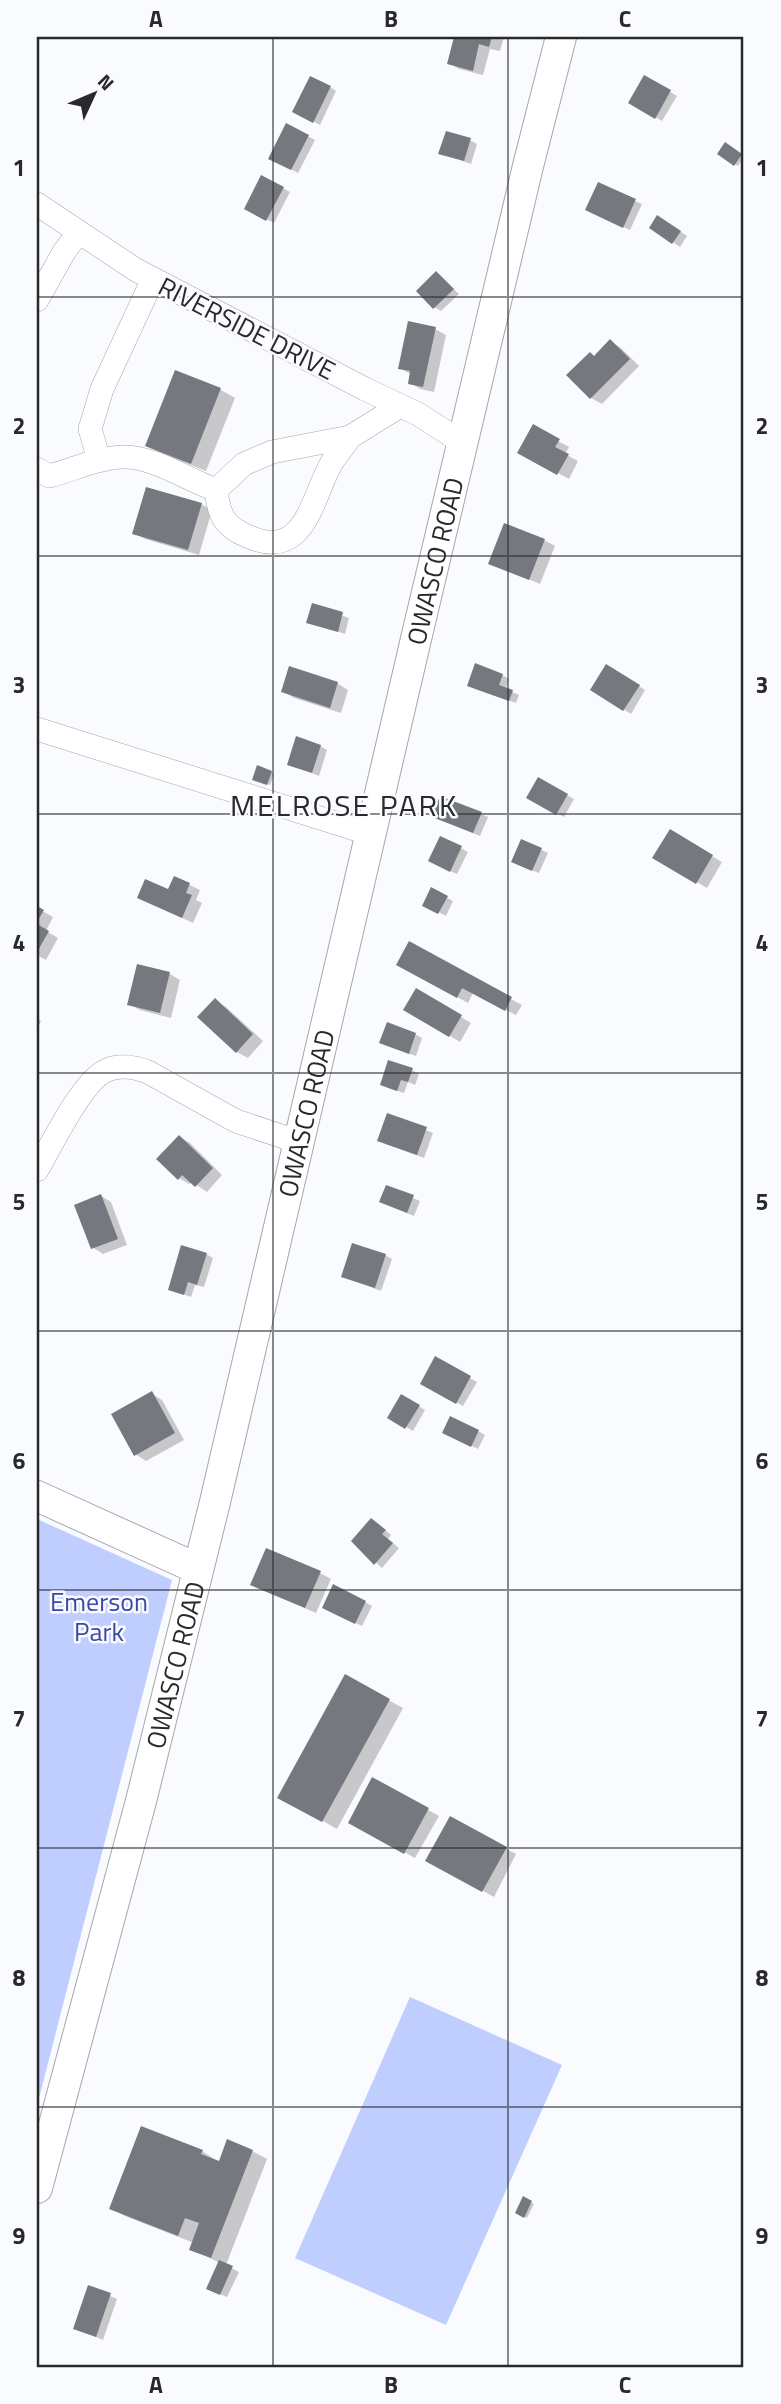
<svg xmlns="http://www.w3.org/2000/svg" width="781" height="2404" font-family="'Titillium Web',sans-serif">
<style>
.green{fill:#c0ceff}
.shadow{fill:#0003}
.building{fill:#76787f}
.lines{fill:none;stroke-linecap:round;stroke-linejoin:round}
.minor-casing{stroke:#a5a7ae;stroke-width:24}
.major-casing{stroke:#a5a7ae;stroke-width:32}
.minor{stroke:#fff;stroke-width:23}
.major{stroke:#fff;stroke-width:30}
.grid{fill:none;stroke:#28292b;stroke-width:2;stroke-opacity:0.55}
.labels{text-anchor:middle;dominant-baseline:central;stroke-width:5;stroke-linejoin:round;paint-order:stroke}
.street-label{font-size:26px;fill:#28292b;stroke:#fafbfe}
.park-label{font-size:26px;fill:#3a49a4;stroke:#fafbfe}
.quarter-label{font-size:30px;letter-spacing:2px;fill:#28292b;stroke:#fafbfe}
.neatline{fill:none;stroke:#28292b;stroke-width:2.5}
.grid-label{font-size:23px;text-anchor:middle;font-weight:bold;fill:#28292b}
</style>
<rect width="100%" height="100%" fill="#fafbfe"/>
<g class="green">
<polygon points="37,1519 172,1580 37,2106"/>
<polygon points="410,1997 562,2065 446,2325 295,2258"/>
</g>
<g class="shadow">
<polygon points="456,37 504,37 500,51 490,49 483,75 459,69 449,63"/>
<polygon points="645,77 677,96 662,121 630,102"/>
<polygon points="330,87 336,91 320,125 301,115"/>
<polygon points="287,125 315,140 298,173 270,158"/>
<polygon points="470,140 477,144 471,164 441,153"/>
<polygon points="726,145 744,157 738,166 720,154"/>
<polygon points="262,177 290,192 274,223 246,208"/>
<polygon points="635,201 642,204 630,230 594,213"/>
<polygon points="665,221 687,236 680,247 651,227"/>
<polygon points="437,273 459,294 441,311 434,307"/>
<polygon points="435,329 446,335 434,392 420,389 410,383 412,375 400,368"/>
<polygon points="611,342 621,348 639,366 602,404 591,398"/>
<polygon points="176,372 221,390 235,398 206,471 161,453 147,445"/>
<polygon points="533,427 569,447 565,454 578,461 569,479 520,452"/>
<polygon points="201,504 212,510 199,555 145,539 134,533"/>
<polygon points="544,540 555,546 540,584 490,563"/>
<polygon points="313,605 349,618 345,634 308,622"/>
<polygon points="607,666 645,690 631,714 592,690"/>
<polygon points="502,675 509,679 506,689 519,695 516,703 475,689"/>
<polygon points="337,683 348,690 341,713 294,698 283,691"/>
<polygon points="320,746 327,750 319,776 289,764"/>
<polygon points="271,772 274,774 270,785 257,781"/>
<polygon points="538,779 574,799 564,817 529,797"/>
<polygon points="481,814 488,817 480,836 441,820"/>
<polygon points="670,831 722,862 707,888 655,857"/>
<polygon points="522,841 548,853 539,873 519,865"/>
<polygon points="461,848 468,852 457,874 437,865"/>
<polygon points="175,878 200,890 196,900 202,903 193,923 139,898 169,892"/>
<polygon points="432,890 453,901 446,916 424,905"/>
<polygon points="37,908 53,917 46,931 58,938 46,960 37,955"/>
<polygon points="410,944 522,1005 516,1015 473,993 468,1003 399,965"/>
<polygon points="139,966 170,974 180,980 171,1018 140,1010 129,1004"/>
<polygon points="416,990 471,1023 460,1042 405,1009"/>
<polygon points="215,1001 226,1007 263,1041 248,1058 237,1052"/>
<polygon points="37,1018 41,1021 37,1030"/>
<polygon points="415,1034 422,1038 416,1056 388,1046"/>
<polygon points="412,1070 419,1074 415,1085 408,1082 404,1093 388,1088"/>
<polygon points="388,1115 433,1133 424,1158 386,1144"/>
<polygon points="180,1137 190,1143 222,1175 207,1192 192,1182 189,1184 179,1178"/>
<polygon points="387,1187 420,1201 414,1216 388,1205"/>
<polygon points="101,1196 111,1202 127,1245 103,1254 92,1247"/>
<polygon points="206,1254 213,1258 204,1287 195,1285 191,1297 170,1289"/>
<polygon points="385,1255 392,1259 381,1291 343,1277"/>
<polygon points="436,1359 477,1382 463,1406 422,1383"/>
<polygon points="152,1394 162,1400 184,1440 146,1461 135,1454"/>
<polygon points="402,1396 425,1410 413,1431 389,1417"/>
<polygon points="478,1431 485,1435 478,1449 451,1436"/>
<polygon points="378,1524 391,1535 388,1539 399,1548 382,1568 353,1541"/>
<polygon points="320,1573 331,1579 316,1613 263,1590"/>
<polygon points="365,1602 372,1606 362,1626 324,1607"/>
<polygon points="346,1677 403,1708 337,1829 280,1797"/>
<polygon points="373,1780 439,1816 415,1858 350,1822"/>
<polygon points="450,1818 516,1854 494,1897 428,1860"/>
<polygon points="142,2128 202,2151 220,2163 252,2151 267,2159 226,2265 239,2272 227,2297 215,2292 220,2263 191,2249 194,2243 125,2216 111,2208"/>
<polygon points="524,2199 534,2204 527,2218 517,2213"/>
<polygon points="89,2287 117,2299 103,2340 75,2328"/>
</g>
<g class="building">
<polygon points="454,37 492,37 489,47 479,44 473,71 447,64"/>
<polygon points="644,75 671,90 655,119 628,103"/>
<polygon points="310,76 331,86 313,123 292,112"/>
<polygon points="286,123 309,135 291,170 268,159"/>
<polygon points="446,131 471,138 464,161 438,154"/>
<polygon points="725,142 742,154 734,166 717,154"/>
<polygon points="261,175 284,187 266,221 244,209"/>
<polygon points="598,182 636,199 623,228 585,210"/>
<polygon points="657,215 681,231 672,244 649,228"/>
<polygon points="436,271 454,289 433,309 416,291"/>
<polygon points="408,321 436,327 423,387 408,384 410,371 398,369"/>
<polygon points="610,339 630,359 590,399 566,375 590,352 594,356"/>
<polygon points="175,370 221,388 191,464 145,446"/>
<polygon points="533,424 560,439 555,447 569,454 557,475 517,453"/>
<polygon points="146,487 202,503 188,550 132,534"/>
<polygon points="504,523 545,539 529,580 488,564"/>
<polygon points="312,603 343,612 338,632 306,623"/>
<polygon points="475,663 503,674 499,685 513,690 509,701 467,686"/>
<polygon points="606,664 640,685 623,711 590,690"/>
<polygon points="289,666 338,682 330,708 281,692"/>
<polygon points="296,736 321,745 312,773 287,765"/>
<polygon points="257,765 272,771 267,785 252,780"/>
<polygon points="538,777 568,794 556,815 526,798"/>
<polygon points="440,796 482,812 473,833 432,817"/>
<polygon points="670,829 713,855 696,884 652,858"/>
<polygon points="440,836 462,846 450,872 428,861"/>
<polygon points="521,839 542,848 532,871 511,862"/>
<polygon points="174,876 190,883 186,893 192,895 182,918 137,898 145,879 168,889"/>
<polygon points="431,887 448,896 438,914 422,906"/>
<polygon points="37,906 44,910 37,922"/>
<polygon points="37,924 49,931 37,952"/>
<polygon points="409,941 512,997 505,1011 462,988 457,998 396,965"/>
<polygon points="137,964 170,972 160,1013 127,1005"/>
<polygon points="416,988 462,1015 449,1037 403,1010"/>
<polygon points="215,998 253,1034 236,1053 197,1017"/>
<polygon points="387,1022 416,1033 409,1054 379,1043"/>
<polygon points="388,1060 413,1068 408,1082 401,1080 397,1091 380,1085"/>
<polygon points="387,1113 427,1127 417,1155 377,1141"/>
<polygon points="179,1135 213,1168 195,1187 182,1175 178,1180 156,1159"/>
<polygon points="386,1185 414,1195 407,1213 379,1202"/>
<polygon points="101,1194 118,1239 91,1249 74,1205"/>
<polygon points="352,1243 386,1254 375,1288 341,1277"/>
<polygon points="181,1245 207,1253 197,1285 188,1282 184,1295 168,1290"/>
<polygon points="435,1356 471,1376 456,1404 420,1384"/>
<polygon points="152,1391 175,1433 134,1456 111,1414"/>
<polygon points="401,1394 420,1405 405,1429 387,1418"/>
<polygon points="450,1416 479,1430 471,1447 442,1433"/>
<polygon points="371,1518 386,1530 382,1534 393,1543 374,1565 351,1541"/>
<polygon points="266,1548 321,1571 305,1608 250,1585"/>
<polygon points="333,1584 366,1601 355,1624 322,1608"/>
<polygon points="345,1674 390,1699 322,1822 277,1798"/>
<polygon points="372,1777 429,1808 404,1854 348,1823"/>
<polygon points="450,1816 507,1847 482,1892 425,1861"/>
<polygon points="141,2126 203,2150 201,2154 219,2161 227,2139 253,2150 211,2258 189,2250 199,2223 185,2218 178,2236 109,2209"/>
<polygon points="523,2196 532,2201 524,2218 515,2213"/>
<polygon points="219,2260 233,2266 220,2295 206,2289"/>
<polygon points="88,2285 111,2293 96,2337 73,2329"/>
</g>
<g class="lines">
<defs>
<g id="minor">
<polyline points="37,204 136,270 365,389 418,414 463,443"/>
<polyline points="37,300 64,252 78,233"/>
<polyline points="99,460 90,429 102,389 153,279"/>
<path d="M37,469L49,476C73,470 97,458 123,457C153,456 188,480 216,490L244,464L272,452L350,437L400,406"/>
<path d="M216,490C219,514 223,526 247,536C305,562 311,500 331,464C336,455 344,446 350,437"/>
<polyline points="37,729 371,834"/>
<path d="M37,1170C51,1146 82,1082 105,1071C119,1064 135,1067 148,1072L236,1121L299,1142"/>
</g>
<g id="major">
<polyline points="37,1496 198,1569"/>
<path id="s1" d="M37,2188L141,1801L215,1502L416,639L528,166L561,37"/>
</g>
</defs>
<use href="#minor" class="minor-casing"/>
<use href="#major" class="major-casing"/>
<use href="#minor" class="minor"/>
<use href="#major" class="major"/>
</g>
<path class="grid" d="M273,37V2367M508,37V2367M37,297H744M37,556H744M37,814H744M37,1073H744M37,1331H744M37,1590H744M37,1848H744M37,2107H744"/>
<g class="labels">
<g class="street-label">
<text transform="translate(247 328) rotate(27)">RIVERSIDE DRIVE</text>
<text stroke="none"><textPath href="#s1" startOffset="1675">OWASCO ROAD</textPath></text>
<text stroke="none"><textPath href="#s1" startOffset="1108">OWASCO ROAD</textPath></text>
<text stroke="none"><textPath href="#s1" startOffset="541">OWASCO ROAD</textPath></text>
</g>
<g class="park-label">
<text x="99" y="1601">Emerson<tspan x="99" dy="30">Park</tspan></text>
</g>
<g class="quarter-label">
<text x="344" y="805">MELROSE PARK</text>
</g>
</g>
<rect width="781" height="2404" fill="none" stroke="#fafbfe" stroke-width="77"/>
<g transform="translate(94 94) rotate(46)" stroke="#fafbfe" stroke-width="5" paint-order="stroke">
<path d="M0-5L12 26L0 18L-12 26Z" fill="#28292b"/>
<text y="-10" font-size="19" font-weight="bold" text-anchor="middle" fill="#28292b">N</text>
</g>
<rect x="38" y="38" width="704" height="2328" class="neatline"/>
<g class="grid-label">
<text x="156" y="27">A</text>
<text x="391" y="27">B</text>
<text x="625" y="27">C</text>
<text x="19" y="176">1</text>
<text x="762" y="176">1</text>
<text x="19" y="434">2</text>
<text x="762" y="434">2</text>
<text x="19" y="693">3</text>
<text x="762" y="693">3</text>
<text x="19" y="951">4</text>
<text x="762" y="951">4</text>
<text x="19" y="1210">5</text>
<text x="762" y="1210">5</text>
<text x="19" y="1469">6</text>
<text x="762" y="1469">6</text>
<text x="19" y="1727">7</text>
<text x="762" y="1727">7</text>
<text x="19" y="1986">8</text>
<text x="762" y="1986">8</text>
<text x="19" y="2244">9</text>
<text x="762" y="2244">9</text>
<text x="156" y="2393">A</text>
<text x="391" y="2393">B</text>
<text x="625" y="2393">C</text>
</g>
</svg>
